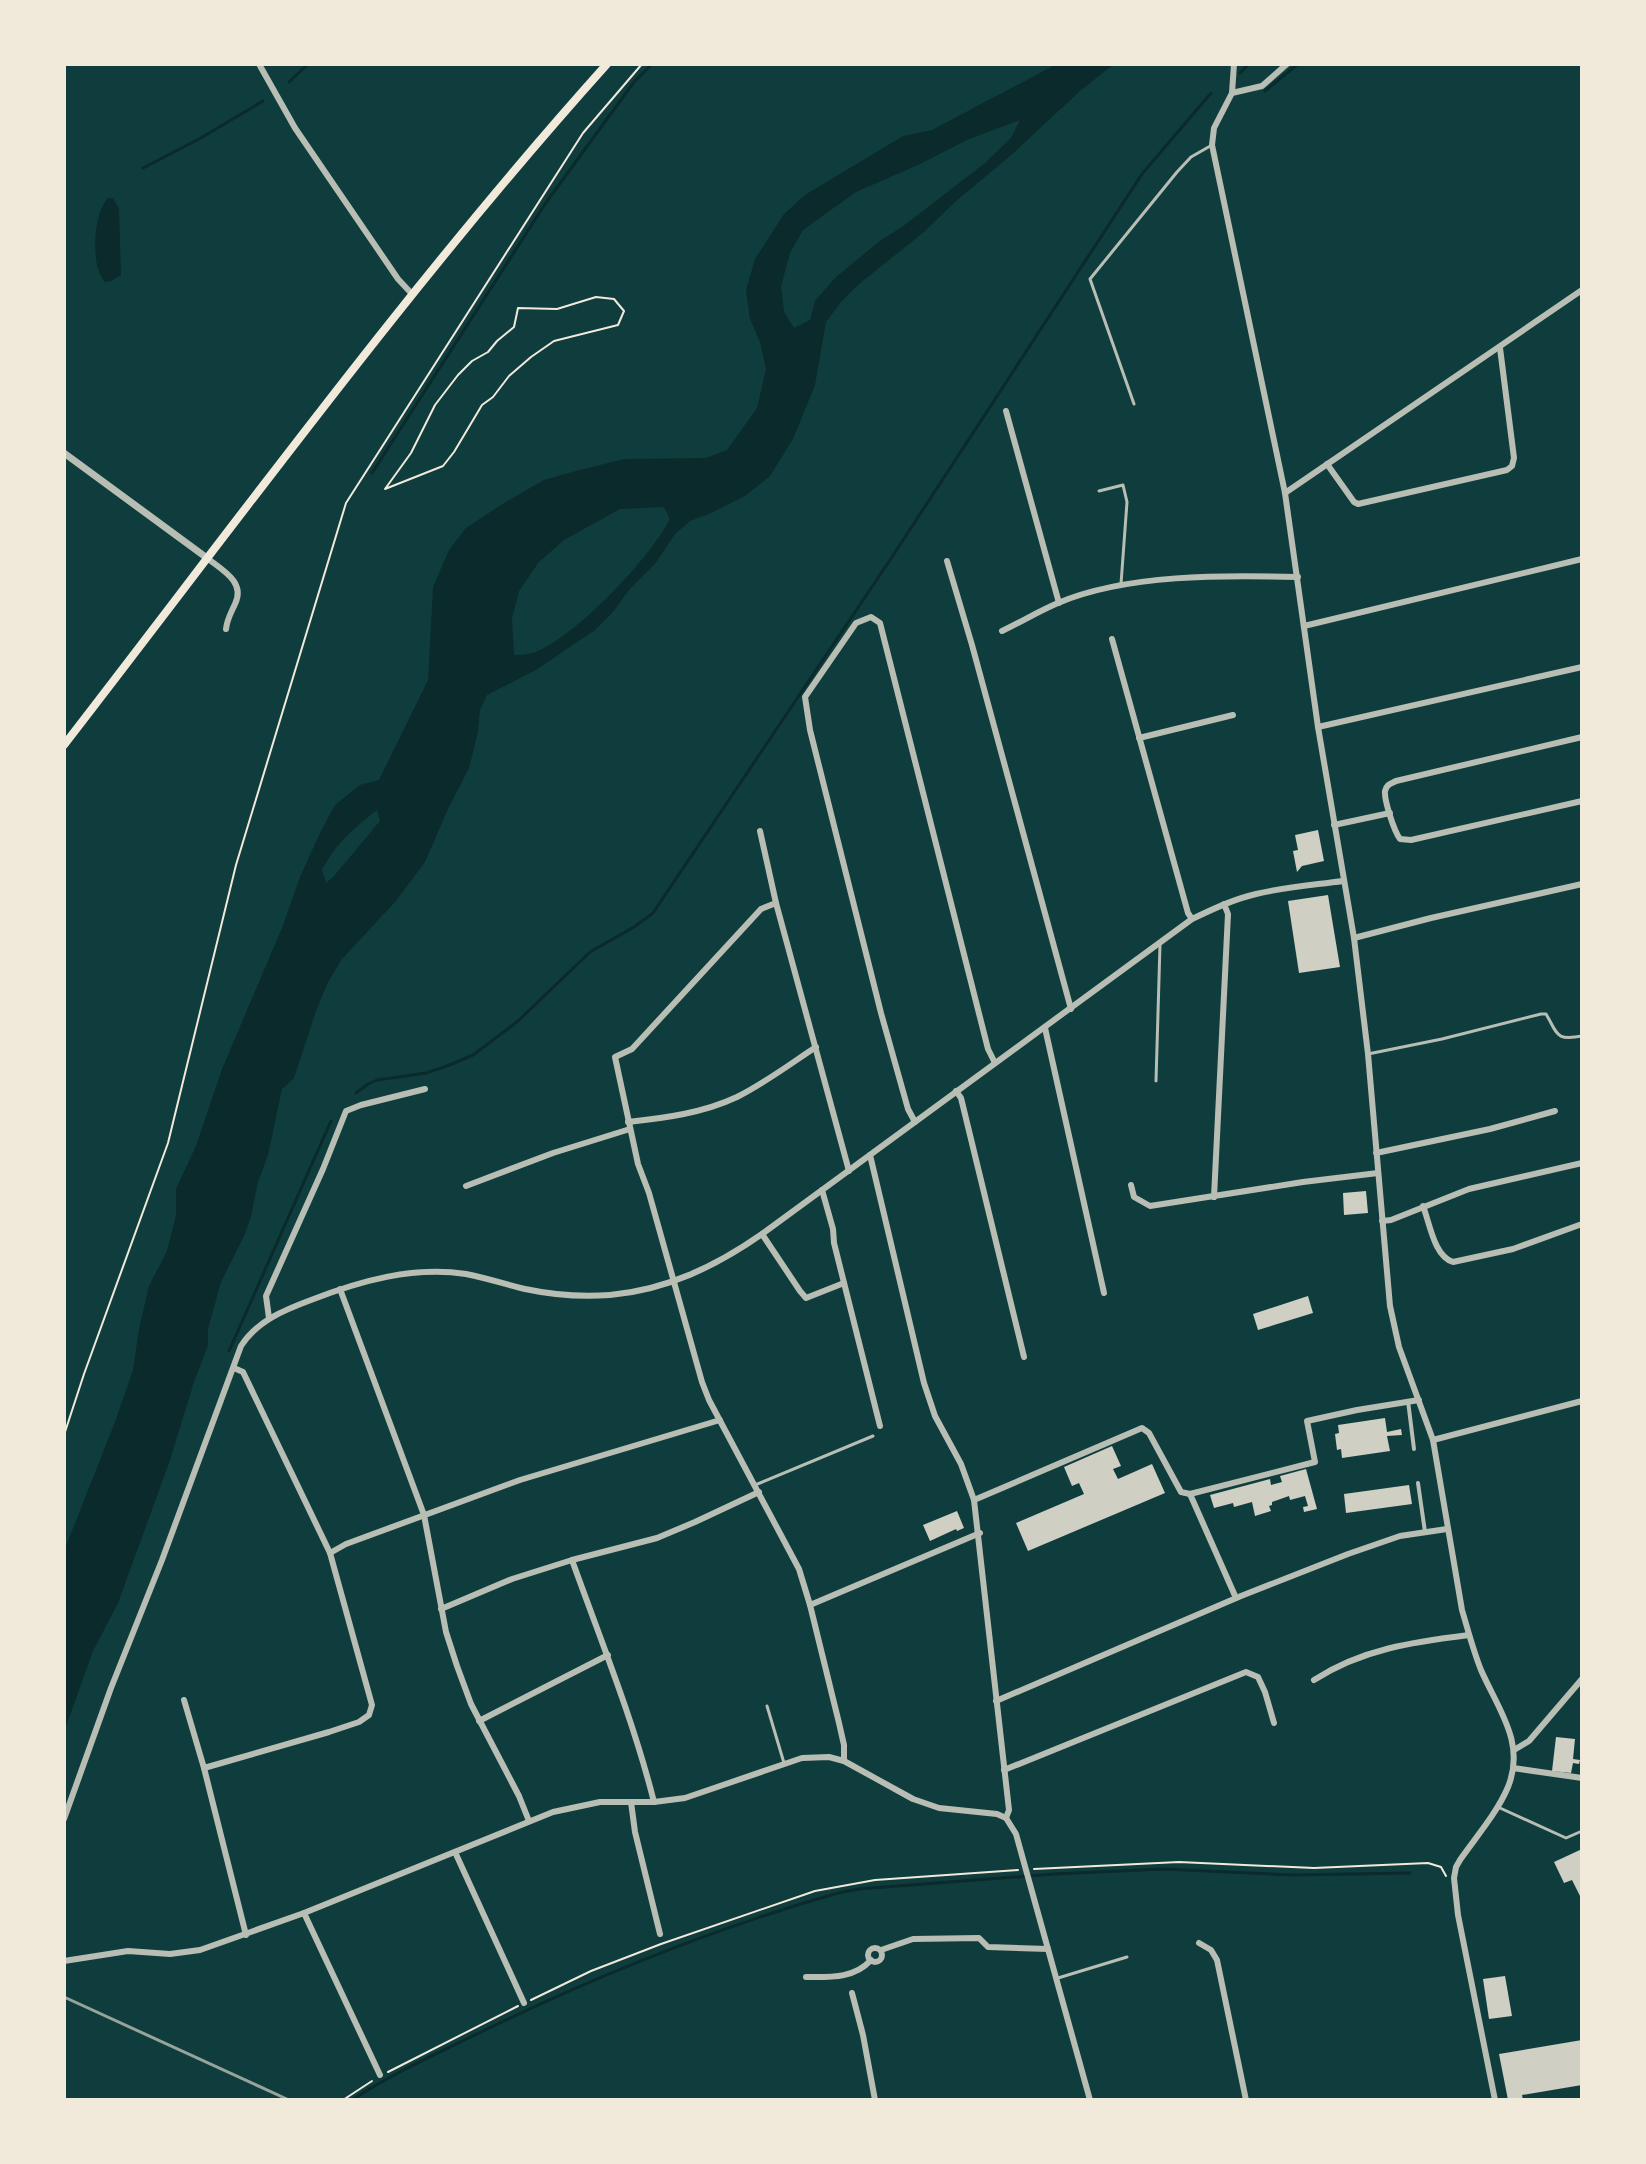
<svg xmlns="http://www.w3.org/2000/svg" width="1646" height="2164" font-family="'IBM Plex Serif',serif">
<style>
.water{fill:#0a2a2b;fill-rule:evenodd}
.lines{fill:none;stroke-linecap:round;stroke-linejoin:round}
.stream{stroke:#0a2a2b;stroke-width:3}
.building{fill:#cfcfc3}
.path{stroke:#f1e9da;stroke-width:2}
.service{stroke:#b8beb3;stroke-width:3}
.pedestrian{stroke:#b8beb3;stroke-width:4}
.minor{stroke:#b8beb3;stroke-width:6}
.tertiary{stroke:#b8beb3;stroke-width:7}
.secondary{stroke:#f1e9da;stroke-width:8}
.rail{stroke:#97a49c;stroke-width:3}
</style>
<rect width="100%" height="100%" fill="#0f3d3e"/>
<g class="water">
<path d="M1057,64H1114L1080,91L1009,157L956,201L924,232L859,284L841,302L826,322L815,385L793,439L770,476L745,496L709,514L690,521L675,534L655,564L629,590L613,612L595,630L536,670L487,695L480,710L478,732L469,768L448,809L425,862L395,902L342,959L328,982L316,1011L294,1078L282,1089L268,1155L258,1182L251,1216L245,1234L221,1282L208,1329V1345L193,1385L169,1463L118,1603L93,1651L64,1732V1551L115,1422L133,1370L139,1329L149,1286L167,1251L176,1215V1189L196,1146L222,1069L282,928L300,877L320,833L335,805L360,785L379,780L428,680L433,587L449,550L466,528L504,503L544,480L576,471L624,459L706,458L727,450L757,408L766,369L760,342L750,319L746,290L755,259L784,214L805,195L903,136L932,130ZM1020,120L1011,138L985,163L902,227L881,240L835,278L815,301L810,320L794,328L784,312L781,286L790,253L803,230L856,192L918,165L967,140ZM664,507L670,519C650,558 579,633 538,651C531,654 522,655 514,655L512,618L519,591L539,562L564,540L620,509ZM377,810L380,821L334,876L326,883L322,870C335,844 354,828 377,810Z"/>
<path d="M108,198H113L119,209L121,275L111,281L105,282C90,267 93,213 108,198Z"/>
</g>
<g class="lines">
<g class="stream">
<polyline points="1240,73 1249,64"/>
<polyline points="289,82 308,64"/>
<polyline points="1265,91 1298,64"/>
<polyline points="143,168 199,139 263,101"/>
<polyline points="372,473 545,204 634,82 652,64"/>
<polyline points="356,1093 368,1084 377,1080 426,1073 447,1066 473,1055 518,1021 590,952 634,927 653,913 894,554 1142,174 1211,93"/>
<polyline points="229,1351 331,1121"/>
<path d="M352,2100C393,2073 438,2053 481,2032C596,1976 715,1928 838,1893L859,1889L1054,1874L1163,1869L1292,1875L1410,1873"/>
</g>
</g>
<g class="building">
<polygon points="1318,830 1324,861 1302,866 1297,872 1293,851 1298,850 1295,835"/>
<polygon points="1328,895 1340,967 1299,973 1288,901"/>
<polygon points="1366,1191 1368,1213 1344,1215 1343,1193"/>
<polygon points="1308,1296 1313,1313 1258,1330 1253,1314"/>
<polygon points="1385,1418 1387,1432 1401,1429 1402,1435 1387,1436 1390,1451 1342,1458 1341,1449 1337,1450 1335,1434 1339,1433 1338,1425"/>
<polygon points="1112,1446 1121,1466 1113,1469 1118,1479 1152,1464 1165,1493 1028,1551 1016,1523 1084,1494 1079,1483 1072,1486 1064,1467"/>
<polygon points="1306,1469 1317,1509 1304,1512 1303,1507 1308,1506 1305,1496 1290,1500 1289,1496 1272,1502 1272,1505 1269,1506 1271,1511 1255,1516 1252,1502 1234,1507 1233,1503 1214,1508 1210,1495 1270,1479 1271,1485 1282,1482 1280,1476"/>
<polygon points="1409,1485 1412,1504 1346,1513 1344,1494"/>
<polygon points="957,1511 964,1528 957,1531 956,1529 930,1541 923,1525"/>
<polygon points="1556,1737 1575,1739 1573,1759 1580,1760 1579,1764 1573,1763 1571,1773 1552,1771"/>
<polygon points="1582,1849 1582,1900 1572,1880 1564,1883 1554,1862"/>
<polygon points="1505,1976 1512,2016 1489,2019 1483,1979"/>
<polygon points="1582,2040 1582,2085 1522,2095 1523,2100 1508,2100 1499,2054"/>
</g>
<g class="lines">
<g class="path">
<polygon points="596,297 614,299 624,311 618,325 554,341 531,357 509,376 493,397 482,405 454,452 443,466 385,489 411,453 435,405 458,375 472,361 488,352 497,341 514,327 518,308 557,309"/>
<polyline points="64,1435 84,1374 168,1143 236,865 346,503 583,133 642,64"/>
<polyline points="1034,1869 1179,1862 1314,1868 1428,1863 1441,1867 1446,1876"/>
<polyline points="531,2000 591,1971 661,1944 815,1891 875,1880 1018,1870"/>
<polyline points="388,2072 518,2006"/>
<polyline points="343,2100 372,2081"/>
</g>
<g class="service">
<polyline points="1134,404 1090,279 1177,172 1191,157 1212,145"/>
<polyline points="1099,491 1123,485 1127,502 1121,584"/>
<path d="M1368,1054L1442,1039L1541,1014H1546C1558,1034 1555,1041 1582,1036"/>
<polyline points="1156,1081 1160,945"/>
<polyline points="755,1485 873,1436"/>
<polyline points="767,1706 784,1763"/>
<polyline points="1500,1808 1566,1838 1582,1831"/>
<polyline points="1058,1978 1127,1957"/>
</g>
<g class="pedestrian">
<polyline points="1408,1401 1414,1449"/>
<polyline points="1418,1483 1425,1532"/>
</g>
<g class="minor">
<polyline points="259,64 295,128 398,279 412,294"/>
<path d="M1234,64L1232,93L1214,128L1212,145L1285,493L1318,727L1354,938L1368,1054L1390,1306L1399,1347L1433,1440L1462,1610C1468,1630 1473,1650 1481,1670C1498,1709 1526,1743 1508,1787C1497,1813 1476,1837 1460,1860L1456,1867L1454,1878L1458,1915L1495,2100"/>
<polyline points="1232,93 1262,86 1287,64"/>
<polyline points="1006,411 1059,603"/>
<polyline points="1327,464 1354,502 1358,504 1507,470 1512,466 1514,458 1500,348"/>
<polyline points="1285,493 1582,290"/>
<path d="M207,558C222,570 246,582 235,604C231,613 227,619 226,629"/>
<polyline points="947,561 972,645 1071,1009"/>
<polyline points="1304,626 1582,559"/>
<path d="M1002,631C1021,622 1039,611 1058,603C1126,574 1224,575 1298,577"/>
<polyline points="1112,639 1188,913 1192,919"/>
<polyline points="1318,727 1582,667"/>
<path d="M1582,737L1396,781C1390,784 1387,784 1385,791C1384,800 1394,831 1400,839L1411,840L1582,801"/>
<polyline points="1139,738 1233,715"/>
<polyline points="1334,825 1390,813"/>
<polyline points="760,831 776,903 761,909 632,1049 615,1057 638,1164 649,1193 702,1382 709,1400 799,1569 810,1605 839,1723 844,1745 844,1761"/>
<polyline points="776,903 849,1171"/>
<polyline points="1354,938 1431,918 1582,884"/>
<polyline points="1045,1028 1104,1293"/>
<polyline points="956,1091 961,1098 1024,1357"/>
<path d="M628,1122C665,1118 703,1113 737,1097C765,1083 790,1064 816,1047"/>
<polyline points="915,1122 908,1109 881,1013 810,730 805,697 856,623 871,617 880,623 988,1049 995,1063"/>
<polyline points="1376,1153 1490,1129 1555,1111"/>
<polyline points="870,1155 924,1383 935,1416 961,1464 974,1500 1009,1810 1006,1818"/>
<polyline points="1131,1185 1134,1197 1150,1206 1303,1182 1378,1173"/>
<polyline points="466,1186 553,1153 630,1129"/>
<polyline points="822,1190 833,1229 834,1243 880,1426"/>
<polyline points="1214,1197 1228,914 1224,904"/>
<path d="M1423,1206C1430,1224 1434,1256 1453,1262L1513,1249L1582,1224"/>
<polyline points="1382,1221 1391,1220 1469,1189 1582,1163"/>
<polyline points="762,1234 800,1291 806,1298 844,1283"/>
<polyline points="340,1289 424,1515 446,1632 457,1666 471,1704 519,1796 529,1821"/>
<polyline points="269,1318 266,1296 323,1169 346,1111 361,1105 425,1089"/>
<polyline points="1433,1440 1582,1401"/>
<polyline points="1190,1494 1315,1462 1307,1421 1357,1410 1419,1400"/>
<polyline points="1190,1494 1236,1598"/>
<polyline points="974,1500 1142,1428 1149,1433 1181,1492 1190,1494"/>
<polyline points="330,1553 346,1544 520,1480 720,1420"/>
<path d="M572,1560C601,1641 633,1719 654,1802"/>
<polyline points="810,1605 980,1533"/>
<polyline points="441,1609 512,1579 572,1560 657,1538 695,1522 759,1492"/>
<path d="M1314,1680C1362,1649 1413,1642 1469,1635"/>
<polyline points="184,1700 204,1768 246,1935"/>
<polyline points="996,1701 1241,1596 1348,1554 1400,1536 1447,1529"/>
<polyline points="479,1721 608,1655"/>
<polyline points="1514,1750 1529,1741 1582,1679"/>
<polyline points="204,1768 329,1732 359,1722 369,1715 372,1705 330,1553 243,1372 234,1368"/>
<polyline points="1513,1768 1582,1778"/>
<polyline points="1004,1770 1246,1672 1258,1677 1265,1692 1274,1723"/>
<polyline points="631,1802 635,1832 660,1934"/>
<path d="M64,1819L111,1688L162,1560L241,1346C257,1321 284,1310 311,1300C360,1281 412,1266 466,1274C486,1278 505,1284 525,1289C553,1295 582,1297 610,1295C667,1290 716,1266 762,1234L1192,919C1213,909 1234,899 1256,894C1285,887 1314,885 1343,881"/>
<polyline points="455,1852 524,2003"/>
<polyline points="304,1913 380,2075"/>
<polyline points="1199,1943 1211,1950 1217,1960 1246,2100"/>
<circle cx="875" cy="1955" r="7"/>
<polyline points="881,1950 913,1939 979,1938 988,1947 1048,1949"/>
<polyline points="64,1961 128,1951 170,1954 200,1950 304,1913 553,1812 600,1802 654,1802 685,1798 802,1758 829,1757 844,1761 913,1799 939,1808 997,1814 1006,1818 1016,1834 1090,2100"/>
<path d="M806,1977C829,1977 854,1979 871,1960"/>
<polyline points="852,1993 863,2035 875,2100"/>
</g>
<polyline class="tertiary" points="64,453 207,558"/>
<path class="secondary" d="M64,745C242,515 413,280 607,64"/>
<polyline class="rail" points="64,1997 289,2100"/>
</g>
<rect width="1646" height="2164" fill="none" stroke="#f1e9da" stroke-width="132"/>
</svg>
